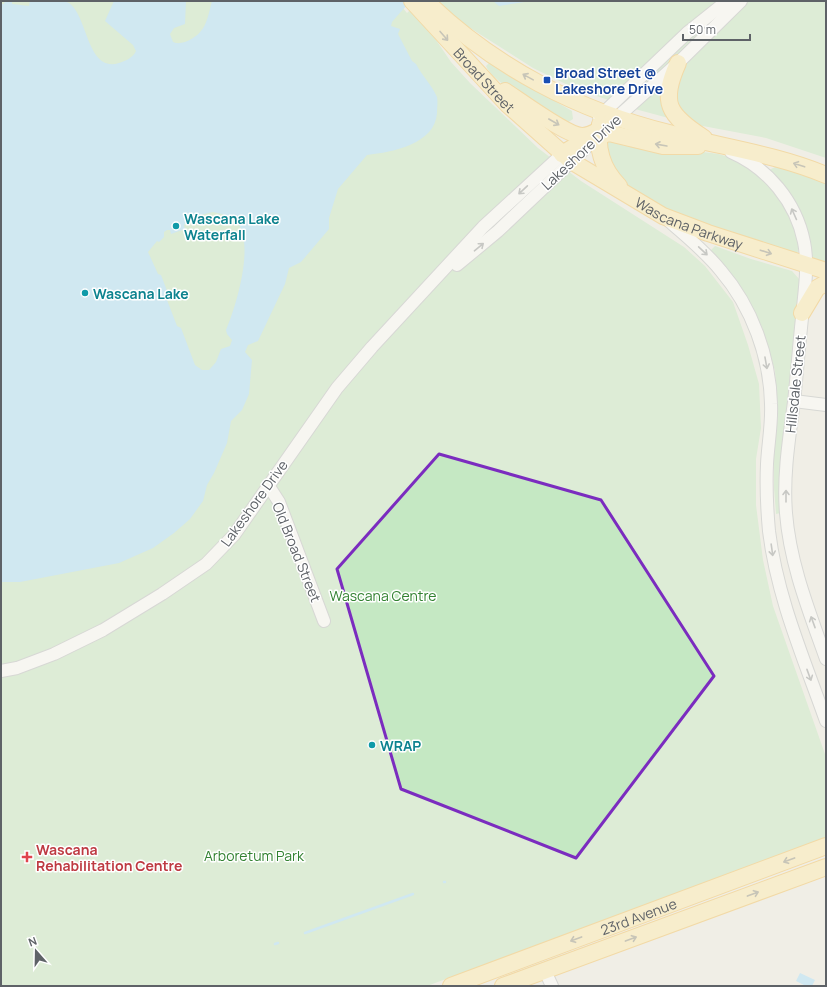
<svg xmlns="http://www.w3.org/2000/svg" width="827" height="987" font-family="Manrope,sans-serif">
<style>
.green{fill:#c5e8c3}
.water{fill:#a8dfff;fill-rule:evenodd}
.lines{fill:none;stroke-linecap:round;stroke-linejoin:round}
.stream{stroke:#a8dfff;stroke-width:2.5}
.minor-casing{stroke:#b9bcc0;stroke-width:14}
.major-casing{stroke:#f4c05b;stroke-width:18}
.minor{stroke:#fff;stroke-width:12}
.major{stroke:#ffecad;stroke-width:16}
.oneway{stroke:#969280}
.oneway2{stroke:#96999c}
.marked{fill:none;stroke:#7b2cbf;stroke-width:3;stroke-linejoin:round}
.transit-dot{fill:#1a4fb4;stroke:#fff;stroke-width:1.5}
.culture-dot{fill:#0f9aa8;stroke:#fff;stroke-width:1.5}
.health-dot{fill:#e0444e;stroke:#fff;stroke-width:1.5}
.labels{text-anchor:middle;dominant-baseline:central;stroke-width:3;stroke-linejoin:round;paint-order:stroke}
.transit-label{font-size:14px;font-weight:bold;fill:#164399;stroke:#fff;text-anchor:start}
.street-label{font-size:14px;fill:#5e6267;stroke:#fff}
.culture-label{font-size:14px;font-weight:bold;fill:#0d838f;stroke:#fff;text-anchor:start}
.park-label{font-size:14px;fill:#338232;stroke:#fff}
.health-label{font-size:14px;font-weight:bold;fill:#be3a42;stroke:#fff;text-anchor:start}
</style>
<rect width="100%" height="100%" fill="#f0eee6"/>
<g class="green">
<polygon points="1,1 397,1 407,13 410,10 434,37 451,62 470,83 538,148 581,181 684,247 705,266 733,302 748,345 759,384 761,428 756,459 756,505 763,560 773,606 826,757 826,838 427,986 1,986"/>
<polygon points="438,1 826,1 826,158 766,138 687,123 635,109 576,89 533,68 456,19"/>
<path d="M489,63L572,111L573,119L567,123C548,112 494,85 486,66Z"/>
<path d="M603,140C628,144 653,149 678,152C689,152 700,151 711,153C743,156 773,185 787,213C793,226 801,241 797,256C752,241 634,209 609,170C605,163 604,149 603,140Z"/>
<polygon points="779,165 826,181 826,266 820,264 812,258 808,236 769,170"/>
<polygon points="715,246 751,259 792,271 800,280 780,473 781,513 776,514 774,488 774,450 778,414 775,371 762,327 743,292 710,251"/>
</g>
<g class="water">
<path d="M5,1H12V4L29,6L30,1C39,1 62,0 69,3C88,16 87,73 119,63C125,61 133,58 136,51L133,45L105,21L114,1H186L185,24L174,28L170,34L173,42C178,44 180,43 185,42C206,34 207,20 212,1H411C404,8 398,15 392,22L391,26L400,29L398,34L412,61L416,64C422,76 432,85 437,97C438,102 437,108 437,113C435,144 393,152 367,155L338,189L329,218V229L301,262L289,268L285,284L258,341L248,345L245,352L252,360L249,394L242,410L231,421L227,443L214,473L207,485L203,501L190,519L174,533L153,548L119,563L20,582H1V4H4ZM213,212C222,214 229,215 236,221C256,241 236,307 226,330L227,334L232,340L230,346L221,349L216,362L209,370H202L195,365L181,328L177,326L167,300L169,296L161,275L158,274L148,252L157,241L159,242L164,237V232L167,230H170L171,234L185,229L184,225L192,217Z"/>
<polygon points="493,1 531,1 499,6"/>
<polygon points="800,973 815,980 812,986 806,986 796,981"/>
</g>
<g class="lines">
<g class="stream">
<polyline points="444,882 445,882"/>
<polyline points="305,933 413,894"/>
<polyline points="275,944 278,943"/>
</g>
<defs>
<g id="minor">
<polyline points="599,117 687,33 727,1"/>
<polyline points="612,122 678,63 741,1"/>
<path d="M731,152C768,168 796,202 804,242C809,267 804,293 802,318C799,346 797,374 794,402C789,439 783,476 786,513C790,564 809,611 826,659"/>
<path d="M669,221C687,237 706,252 721,271C752,307 770,357 771,404C772,424 768,444 767,464C766,486 767,509 769,531C777,597 804,659 826,721"/>
<polyline points="457,265 498,231 593,141"/>
<polyline points="794,401 826,405"/>
<polyline points="268,485 279,502 324,621"/>
<polyline points="1,671 17,668 54,654 103,630 162,594 206,564 234,535 337,388 372,347 483,227 568,149"/>
<polyline points="545,971 552,986"/>
</g>
<g id="major">
<path id="s1" d="M412,1L507,104L571,161L663,216L708,233L826,271"/>
<path d="M427,2C494,67 579,111 669,133C721,147 776,154 826,175"/>
<path d="M678,63C660,103 668,115 704,138"/>
<path d="M505,91C519,100 569,137 583,136C595,135 607,125 616,118"/>
<path d="M600,124C596,147 602,169 619,186"/>
<polyline points="562,154 585,140 609,133 663,146 698,146"/>
<polyline points="802,313 817,288 826,283"/>
<path id="s2" d="M451,986L826,846"/>
<polyline points="503,986 826,867"/>
</g>
</defs>
<use href="#minor" class="minor-casing"/>
<use href="#major" class="major-casing"/>
<use href="#minor" class="minor"/>
<use href="#major" class="major"/>
</g>
<defs><path id="oneway-shaft" d="M-6 0H5M1.5-3L5.5 0L1.5 3" fill="none" stroke-width="1.6" stroke-linecap="round" stroke-linejoin="round"/></defs>
<g class="oneway">
<use href="#oneway-shaft" transform="translate(444 36) rotate(49)"/>
<use href="#oneway-shaft" transform="translate(528 77) rotate(-151)"/>
<use href="#oneway-shaft" transform="translate(554 122) rotate(30)"/>
<use href="#oneway-shaft" transform="translate(661 145) rotate(-170)"/>
<use href="#oneway-shaft" transform="translate(799 165) rotate(-162)"/>
<use href="#oneway-shaft" transform="translate(766 252) rotate(18)"/>
<use href="#oneway-shaft" transform="translate(789 860) rotate(160)"/>
<use href="#oneway-shaft" transform="translate(753 894) rotate(-20)"/>
<use href="#oneway-shaft" transform="translate(576 939) rotate(160)"/>
<use href="#oneway-shaft" transform="translate(631 939) rotate(-20)"/>
</g>
<g class="oneway2">
<use href="#oneway-shaft" transform="translate(523 190) rotate(137)"/>
<use href="#oneway-shaft" transform="translate(794 214) rotate(-114)"/>
<use href="#oneway-shaft" transform="translate(479 247) rotate(-40)"/>
<use href="#oneway-shaft" transform="translate(703 251) rotate(43)"/>
<use href="#oneway-shaft" transform="translate(766 363) rotate(80)"/>
<use href="#oneway-shaft" transform="translate(786 496) rotate(-90)"/>
<use href="#oneway-shaft" transform="translate(772 550) rotate(82)"/>
<use href="#oneway-shaft" transform="translate(813 622) rotate(-110)"/>
<use href="#oneway-shaft" transform="translate(809 675) rotate(70)"/>
</g>
<path d="M0 0H827V987H0ZM439,454L601,500L714,676L576,858L401,789L337,569Z" fill="#f0eee6" fill-opacity=".55" fill-rule="evenodd"/>
<path class="marked" d="M439,454L601,500L714,676L576,858L401,789L337,569Z"/>
<rect class="transit-dot" x="543" y="76" width="8" height="8" rx="2"/>
<g class="culture-dot">
<circle cx="176" cy="226" r="4"/>
<circle cx="85" cy="293" r="4"/>
<circle cx="372" cy="745" r="4"/>
</g>
<path class="health-dot" d="M25 851h4v4h4v4h-4v4h-4v-4h-4v-4h4z"/>
<g class="labels">
<g class="transit-label">
<text x="555" y="72">Broad Street @<tspan x="555" dy="16">Lakeshore Drive</tspan></text>
</g>
<g class="street-label">
<text stroke="none"><textPath href="#s1" startOffset="107">Broad Street</textPath></text>
<text transform="translate(581 152) rotate(-43)">Lakeshore Drive</text>
<text stroke="none"><textPath href="#s1" startOffset="360">Wascana Parkway</textPath></text>
<text transform="translate(795 384) rotate(-84)">Hillsdale Street</text>
<text transform="translate(254 503) rotate(-54)">Lakeshore Drive</text>
<text transform="translate(297 552) rotate(68)">Old Broad Street</text>
<text stroke="none"><textPath href="#s2" startOffset="200">23rd Avenue</textPath></text>
</g>
<g class="culture-label">
<text x="184" y="218">Wascana Lake<tspan x="184" dy="16">Waterfall</tspan></text>
<text x="93" y="293">Wascana Lake</text>
<text x="380" y="745">WRAP</text>
</g>
<g class="park-label">
<text x="383" y="595">Wascana Centre</text>
<text x="254" y="855">Arboretum Park</text>
</g>
<g class="health-label">
<text x="36" y="849">Wascana<tspan x="36" dy="16">Rehabilitation Centre</tspan></text>
</g>
</g>
<rect width="827" height="987" fill="none" stroke="#5e6267" stroke-width="4"/>
<g transform="translate(36 951) rotate(340)" stroke="#ffffff" stroke-width="3" paint-order="stroke">
<path d="M0-3L7 15L0 10L-7 15Z" fill="#5e6267"/>
<text y="-6" font-size="11" font-weight="bold" text-anchor="middle" fill="#5e6267">N</text>
</g>
<path d="M683 34v6h67v-6" fill="none" stroke="#5e6267" stroke-width="2"/>
<text x="689" y="34" font-size="12" fill="#5e6267" stroke="#ffffff" stroke-width="3" paint-order="stroke">50 m</text>
</svg>
